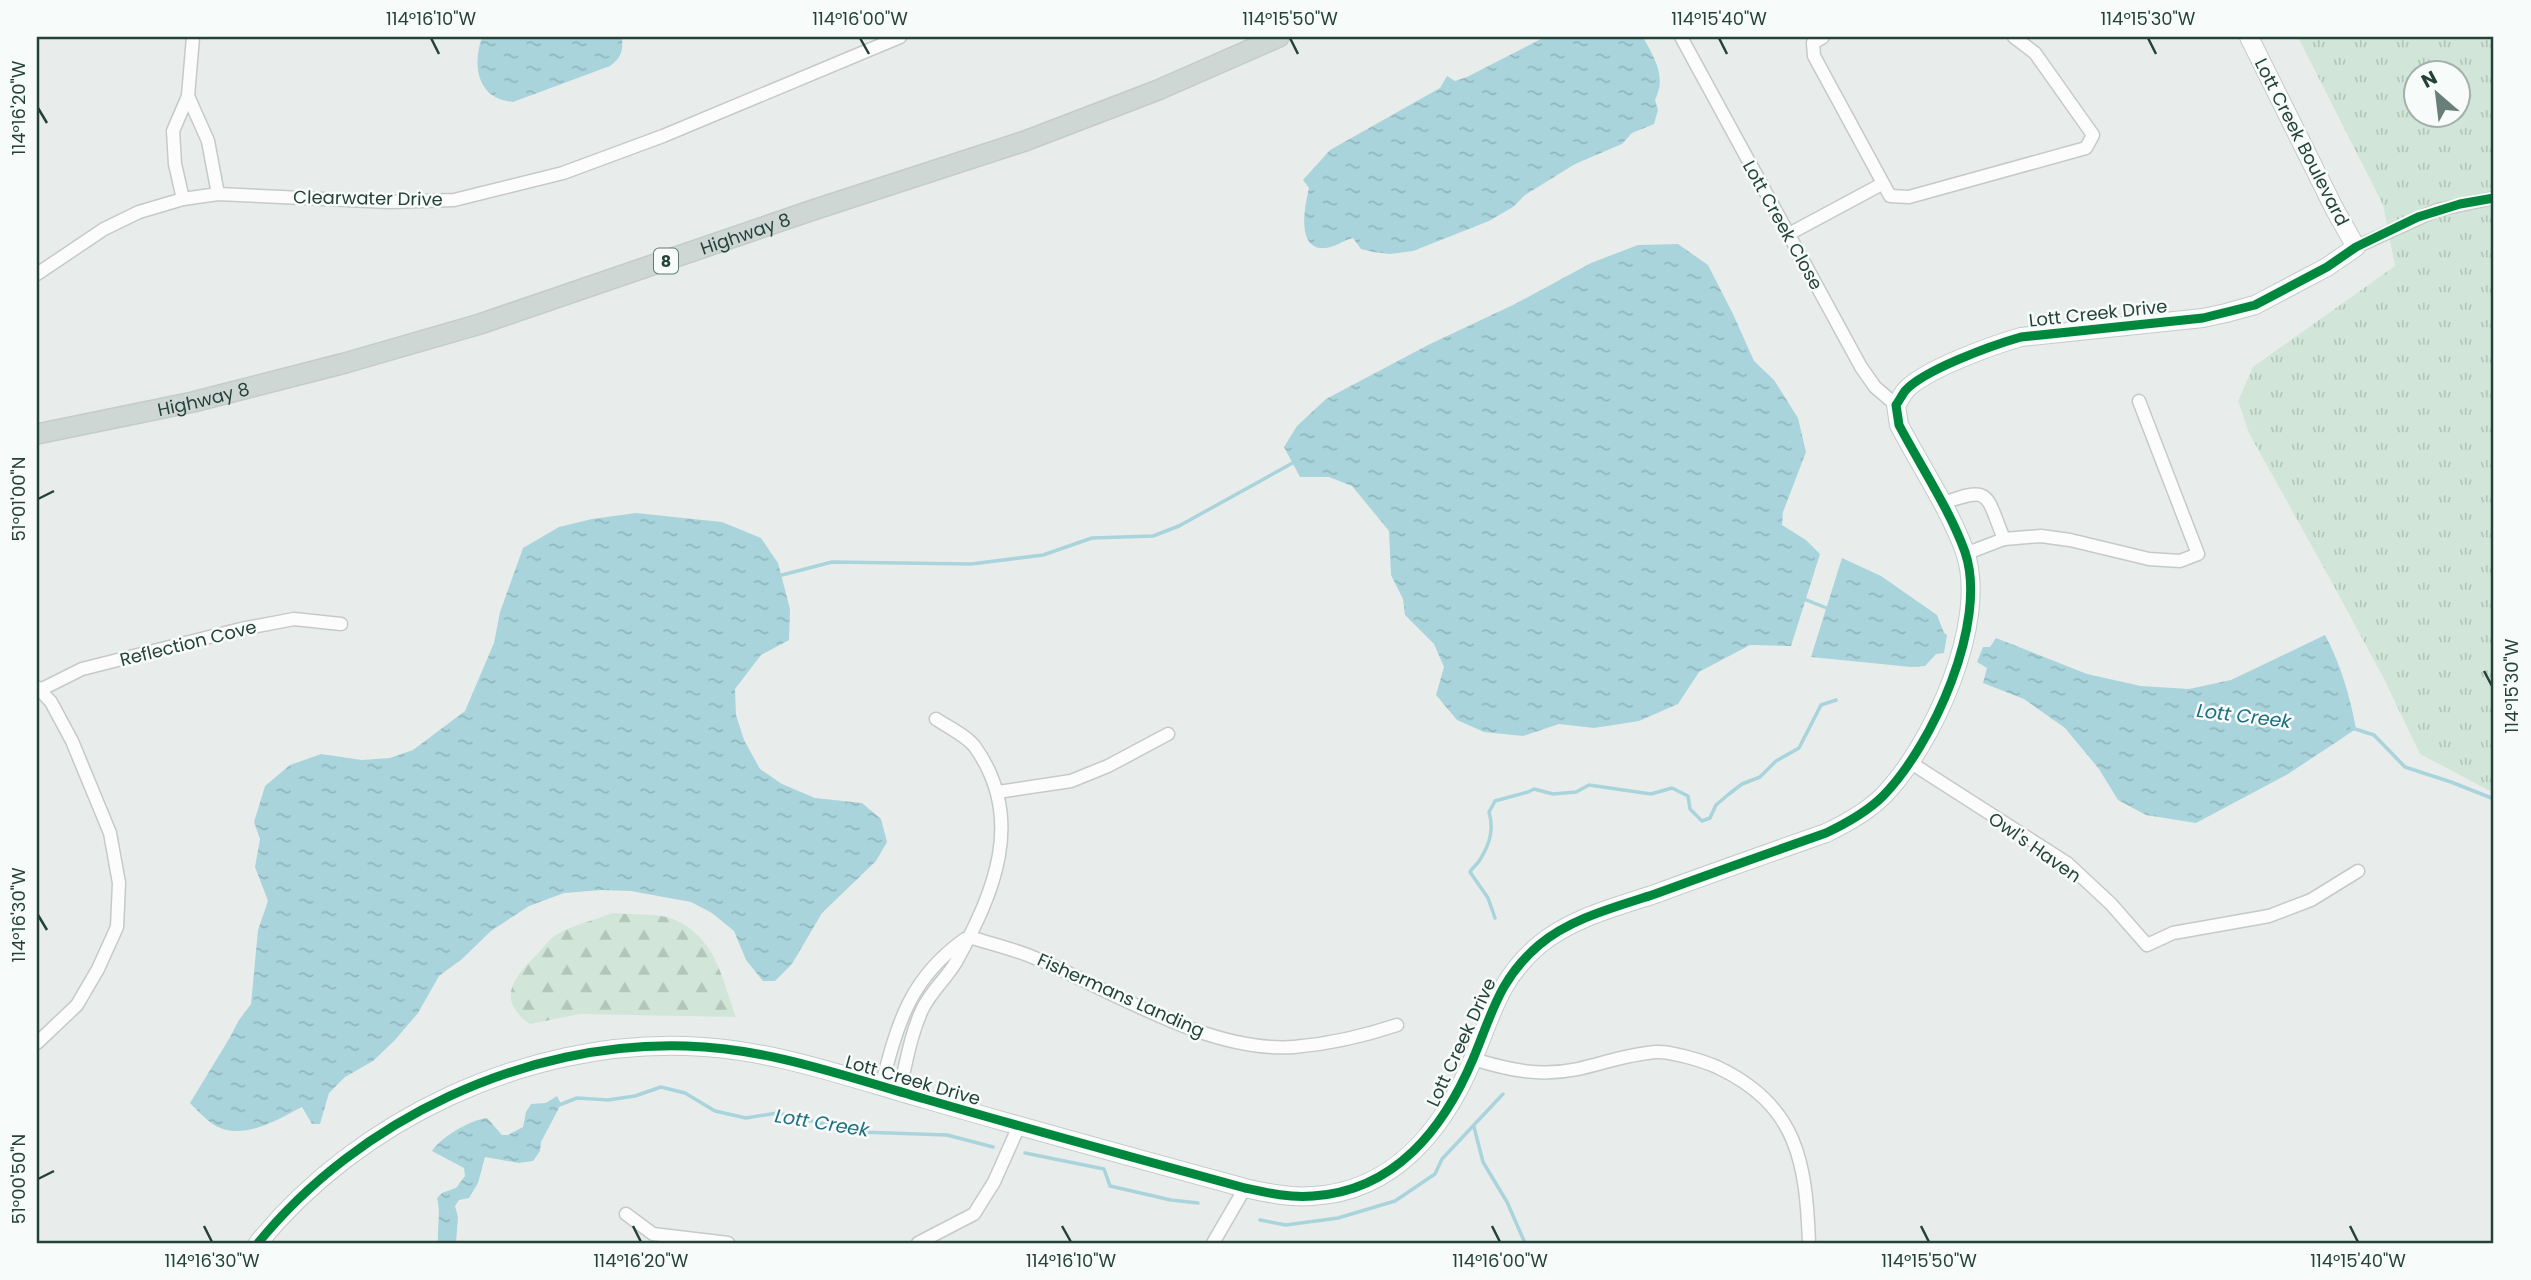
<svg xmlns="http://www.w3.org/2000/svg" width="2531" height="1280" font-family="Poppins,sans-serif">
<style>
.grass{fill:url(#grass-tufts);fill-rule:evenodd}
.forest{fill:url(#forest-firs)}
.water{fill:url(#water-ripples)}
.lines{fill:none;stroke-linecap:round;stroke-linejoin:round}
.stream{stroke:#a9d4db;stroke-width:3.5}
.street-casing{stroke:#c5cac8;stroke-width:15}
.secondary-casing{stroke:#c3cbc8;stroke-width:20}
.primary-casing{stroke:#c3ccc9;stroke-width:22}
.street{stroke:#fcfcfc;stroke-width:12}
.secondary{stroke:#fcfcfc;stroke-width:18}
.primary{stroke:#cfd7d5;stroke-width:19}
.cycleway-casing{stroke:#f7fbf9;stroke-width:13}
.cycleway{stroke:#00873e;stroke-width:9}
.ticks{fill:none;stroke:#24423a;stroke-width:2.5}
.labels{text-anchor:middle;dominant-baseline:central;stroke-width:5;stroke-linejoin:round;paint-order:stroke}
.shield{fill:#f7fbf9;stroke:#637a73;stroke-width:2}
.shield-label{font-size:16px;font-weight:bold;fill:#24423a}
.street-label{font-size:18px;fill:#24423a;stroke:#f7fbf9}
.water-label{font-size:19px;font-style:italic;fill:#1c6f80;stroke:#f7fbf9}
.neatline{fill:none;stroke:#24423a;stroke-width:2.5}
.ticks-label{font-size:18px;text-anchor:middle;fill:#24423a}
</style>
<defs>
<pattern id="grass-tufts" width="24" height="20" patternUnits="userSpaceOnUse" patternTransform="scale(1.75)"><rect width="24" height="20" fill="#d1e6d8"/><path d="M3 7l-1-3M5 7V3M7 7l1-3M15 17l-1-3M17 17v-4M19 17l1-3" fill="none" stroke="#b3c6ba"/></pattern>
<pattern id="forest-firs" width="22" height="20" patternUnits="userSpaceOnUse" patternTransform="scale(1.75)"><rect width="22" height="20" fill="#d1e6d8"/><path d="M5 1l3.5 6h-7zM16 11l3.5 6h-7z" fill="#b3c6ba"/></pattern>
<pattern id="water-ripples" width="26" height="14" patternUnits="userSpaceOnUse" patternTransform="scale(1.75)"><rect width="26" height="14" fill="#a9d4db"/><path d="M2 4q2-2 4 0t4 0M15 11q2-2 4 0t4 0" fill="none" stroke="#91b7bd"/></pattern>
</defs>
<rect width="100%" height="100%" fill="#e8edeb"/>
<path class="grass" d="M2298,37H2494V793L2420,754L2383,677L2335,588L2249,433L2238,401L2253,367L2395,266L2383,205ZM2416,74H2458V116H2416Z"/>
<path class="forest" d="M613,913C629,915 658,913 673,919C715,936 722,978 736,1017L580,1014L530,1024C495,1000 514,977 537,954C543,948 549,939 556,935C572,925 595,920 613,913Z"/>
<g class="water">
<path d="M482,37H622C623,51 622,57 610,66L513,102C477,99 472,66 482,37Z"/>
<path d="M1545,37H1643C1654,57 1667,77 1655,100L1658,110L1654,124L1632,133L1622,144L1575,164L1525,195L1513,207L1489,221L1413,251L1390,254L1373,252L1361,249L1353,238C1344,240 1335,247 1326,248C1295,251 1305,205 1309,188L1303,180L1330,150L1440,88L1447,76L1455,81L1467,77Z"/>
<polygon points="1678,244 1708,265 1733,314 1754,361 1774,380 1798,418 1806,452 1783,512 1782,525 1806,540 1820,554 1791,646 1750,645 1699,672 1678,704 1639,721 1594,728 1559,724 1523,736 1484,732 1457,720 1436,695 1444,667 1434,644 1405,615 1403,599 1391,575 1389,531 1352,486 1329,477 1300,477 1284,447 1297,426 1326,399 1430,344 1515,304 1591,263 1638,245"/>
<path d="M636,513L722,522L761,538L778,563L790,609L789,640L761,655L735,689L736,715L744,740L760,769L782,784L815,798L862,803L881,819L887,842L876,861L822,913L792,964L775,981H763L746,960L734,931L712,913L691,902L631,891L602,890L564,893L529,906L491,931L462,959L439,976L418,1013L395,1040L373,1061L345,1077L329,1093L320,1124H312L302,1107C275,1121 238,1144 210,1122C202,1116 196,1109 190,1103L229,1039L239,1020L251,1004L258,930L268,901L255,867L260,839L254,822L265,786L290,765L321,754L362,760L390,758L413,750L465,711L494,643L500,612L523,548L559,527L592,519Z"/>
<polygon points="1842,558 1881,576 1937,615 1944,633 1947,635 1944,653 1936,654 1925,666 1911,667 1811,657"/>
<path d="M2325,635C2341,665 2350,696 2356,729L2288,774L2196,823L2146,815L2118,800L2099,769L2065,728L2024,699L1983,683L1987,668L1977,662L1983,647H1990L1996,638L2087,674L2141,686L2189,689L2231,680Z"/>
<path d="M557,1096L561,1104L541,1142L540,1151L533,1161L519,1163L485,1157L478,1183L469,1198L459,1200L455,1206L458,1217L456,1243H438C437,1228 441,1212 437,1198L442,1193L456,1188L465,1176L464,1168L432,1151C441,1137 470,1120 487,1118L502,1135H508L523,1127L526,1112L531,1104L546,1103Z"/>
</g>
<g class="lines">
<g class="stream">
<polyline points="782,575 832,562 971,564 1043,555 1092,538 1153,536 1179,526 1298,460"/>
<polyline points="1804,599 1829,609"/>
<polyline points="2352,728 2374,735 2405,767 2451,782 2494,799"/>
<path d="M1495,918L1488,898L1470,872C1473,867 1478,864 1481,858C1490,843 1494,829 1489,812L1495,801L1528,792L1534,789L1553,794L1576,792L1589,785L1651,794L1672,788L1688,796L1690,809L1702,821L1710,818L1716,805L1729,794L1742,784L1760,777L1776,761L1799,748L1821,705L1836,700"/>
<polyline points="559,1105 577,1098 608,1100 635,1096 661,1087 685,1093 715,1111 746,1118 777,1113 859,1132 947,1135 993,1147"/>
<polyline points="1474,1127 1483,1162 1507,1202 1525,1243"/>
<polyline points="1025,1153 1104,1169 1110,1186 1171,1200 1198,1203"/>
<polyline points="1260,1220 1286,1225 1338,1218 1395,1201 1435,1174 1442,1159 1503,1094"/>
</g>
<defs>
<g id="street">
<polyline points="1681,37 1861,367 1875,387 1896,405"/>
<polyline points="1823,37 1813,43 1814,56 1890,196 1909,197 2086,148 2093,135 2035,53 2014,37"/>
<polyline points="188,96 208,141 218,194"/>
<polyline points="183,199 175,164 173,131 188,96 193,37"/>
<polyline points="1787,235 1882,184"/>
<polyline points="2356,247 2437,210 2494,198"/>
<polyline points="37,274 104,229 139,212 183,199 218,194 389,202 454,200 563,173 663,136 900,37"/>
<path d="M1941,504C1992,485 1985,493 2004,539"/>
<polyline points="1965,554 2004,539 2041,536 2070,540 2149,559 2180,561 2198,554 2139,401"/>
<polyline points="37,687 51,702 72,741 110,833 119,883 117,927 98,969 77,1005 37,1043"/>
<polyline points="40,690 82,669 241,629 294,619 341,624"/>
<polyline points="1911,763 2067,863 2111,904 2147,945 2173,933 2269,916 2311,900 2358,871"/>
<polyline points="998,792 1071,781 1108,766 1168,734"/>
<path d="M969,937C989,943 1010,948 1030,956C1109,988 1206,1053 1294,1047C1329,1044 1364,1036 1397,1025"/>
<path d="M1473,1059C1509,1070 1540,1077 1578,1069C1604,1063 1629,1054 1656,1052C1671,1051 1703,1061 1717,1067C1798,1105 1806,1163 1809,1243"/>
<path d="M881,1087C898,1023 909,979 965,939"/>
<path d="M899,1092C906,1065 910,1036 922,1010C930,992 946,979 956,962C994,893 1026,819 975,747C967,736 948,727 936,719"/>
<polyline points="626,1214 653,1234 728,1243"/>
<polyline points="918,1243 974,1214 994,1182 1019,1126"/>
<polyline points="1213,1243 1245,1188"/>
</g>
<path id="secondary" d="M258,1243C359,1119 525,1041 686,1046C768,1048 847,1077 925,1099C1032,1130 1138,1159 1245,1188C1268,1193 1290,1198 1313,1196C1395,1191 1444,1128 1473,1059C1492,1014 1499,979 1539,945C1571,918 1616,907 1655,894C1712,873 1769,853 1826,833C1847,823 1867,812 1883,796C1932,746 1989,622 1965,552C1950,510 1920,465 1899,425L1896,405C1899,401 1902,395 1905,391C1923,370 1993,345 2021,337L2203,318L2226,313L2255,305L2327,267L2356,247L2335,210L2249,37"/>
<g id="primary">
<path id="s1" d="M37,434L193,402L345,363L480,324L816,209L1025,141L1158,90L1279,37"/>
</g>
</defs>
<use href="#street" class="street-casing"/>
<use href="#secondary" class="secondary-casing"/>
<use href="#primary" class="primary-casing"/>
<use href="#street" class="street"/>
<use href="#secondary" class="secondary"/>
<use href="#primary" class="primary"/>
<defs>
<path id="cycleway" d="M258,1243C359,1119 525,1041 686,1046C768,1048 847,1077 925,1099C1032,1130 1138,1159 1245,1188C1268,1193 1290,1198 1313,1196C1395,1191 1444,1128 1473,1059C1492,1014 1499,979 1539,945C1571,918 1616,907 1655,894C1712,873 1769,853 1826,833C1847,823 1867,812 1883,796C1932,746 1989,622 1965,552C1950,510 1920,465 1899,425L1896,405C1899,401 1902,395 1905,391C1923,370 1993,345 2021,337L2203,318L2255,305L2327,267L2356,247L2418,217L2460,204L2494,198"/>
</defs>
<use href="#cycleway" class="cycleway-casing"/>
<use href="#cycleway" class="cycleway"/>
</g>
<path class="ticks" d="M431,38L439,54M860,38L869,54M1290,38L1298,54M1719,38L1727,54M2148,38L2156,54M38,108L47,123M38,499L54,491M2484,671L2492,686M38,915L47,930M38,1179L54,1171M204,1226L212,1242M633,1226L641,1242M1062,1226L1071,1242M1492,1226L1500,1242M1921,1226L1929,1242M2350,1226L2358,1242"/>
<g class="labels">
<rect class="shield" x="654" y="248.5" width="24" height="25" rx="5"/>
<g class="shield-label">
<text x="666" y="261">8</text>
</g>
<g class="street-label">
<text transform="translate(2302 142) rotate(63)">Lott Creek Boulevard</text>
<text transform="translate(368 198) rotate(1)">Clearwater Drive</text>
<text transform="translate(1783 225) rotate(61)">Lott Creek Close</text>
<text stroke="none"><textPath href="#s1" startOffset="737">Highway 8</textPath></text>
<text transform="translate(2098 313) rotate(-6)">Lott Creek Drive</text>
<text stroke="none"><textPath href="#s1" startOffset="170">Highway 8</textPath></text>
<text transform="translate(188 643) rotate(-14)">Reflection Cove</text>
<text transform="translate(2035 847) rotate(35)">Owl's Haven</text>
<text transform="translate(1121 995) rotate(24)">Fishermans Landing</text>
<text transform="translate(1461 1042) rotate(-65)">Lott Creek Drive</text>
<text transform="translate(913 1080) rotate(16)">Lott Creek Drive</text>
</g>
<g class="water-label">
<text transform="translate(2244 716) rotate(7)">Lott Creek</text>
<text transform="translate(822 1123) rotate(9)">Lott Creek</text>
</g>
</g>
<rect width="2531" height="1280" fill="none" stroke="#f7fbf9" stroke-width="77"/>
<g transform="translate(2437 94) rotate(332)"><circle r="33" fill="#f7fbf9" stroke="#a3b1ad" stroke-width="2"/>
<path d="M0-5L12 26L0 18L-12 26Z" fill="#697e78"/>
<text y="-10" font-size="19" font-weight="bold" text-anchor="middle" fill="#24423a">N</text>
</g>
<rect x="38" y="38" width="2454" height="1204" class="neatline"/>
<g class="ticks-label">
<text x="431" y="25">114°16'10"W</text>
<text x="860" y="25">114°16'00"W</text>
<text x="1290" y="25">114°15'50"W</text>
<text x="1719" y="25">114°15'40"W</text>
<text x="2148" y="25">114°15'30"W</text>
<text transform="translate(19 108) rotate(-90)" y="6">114°16'20"W</text>
<text transform="translate(19 499) rotate(-90)" y="6">51°01'00"N</text>
<text transform="translate(2512 686) rotate(-90)" y="6">114°15'30"W</text>
<text transform="translate(19 915) rotate(-90)" y="6">114°16'30"W</text>
<text transform="translate(19 1179) rotate(-90)" y="6">51°00'50"N</text>
<text x="212" y="1267">114°16'30"W</text>
<text x="641" y="1267">114°16'20"W</text>
<text x="1071" y="1267">114°16'10"W</text>
<text x="1500" y="1267">114°16'00"W</text>
<text x="1929" y="1267">114°15'50"W</text>
<text x="2358" y="1267">114°15'40"W</text>
</g>
</svg>
